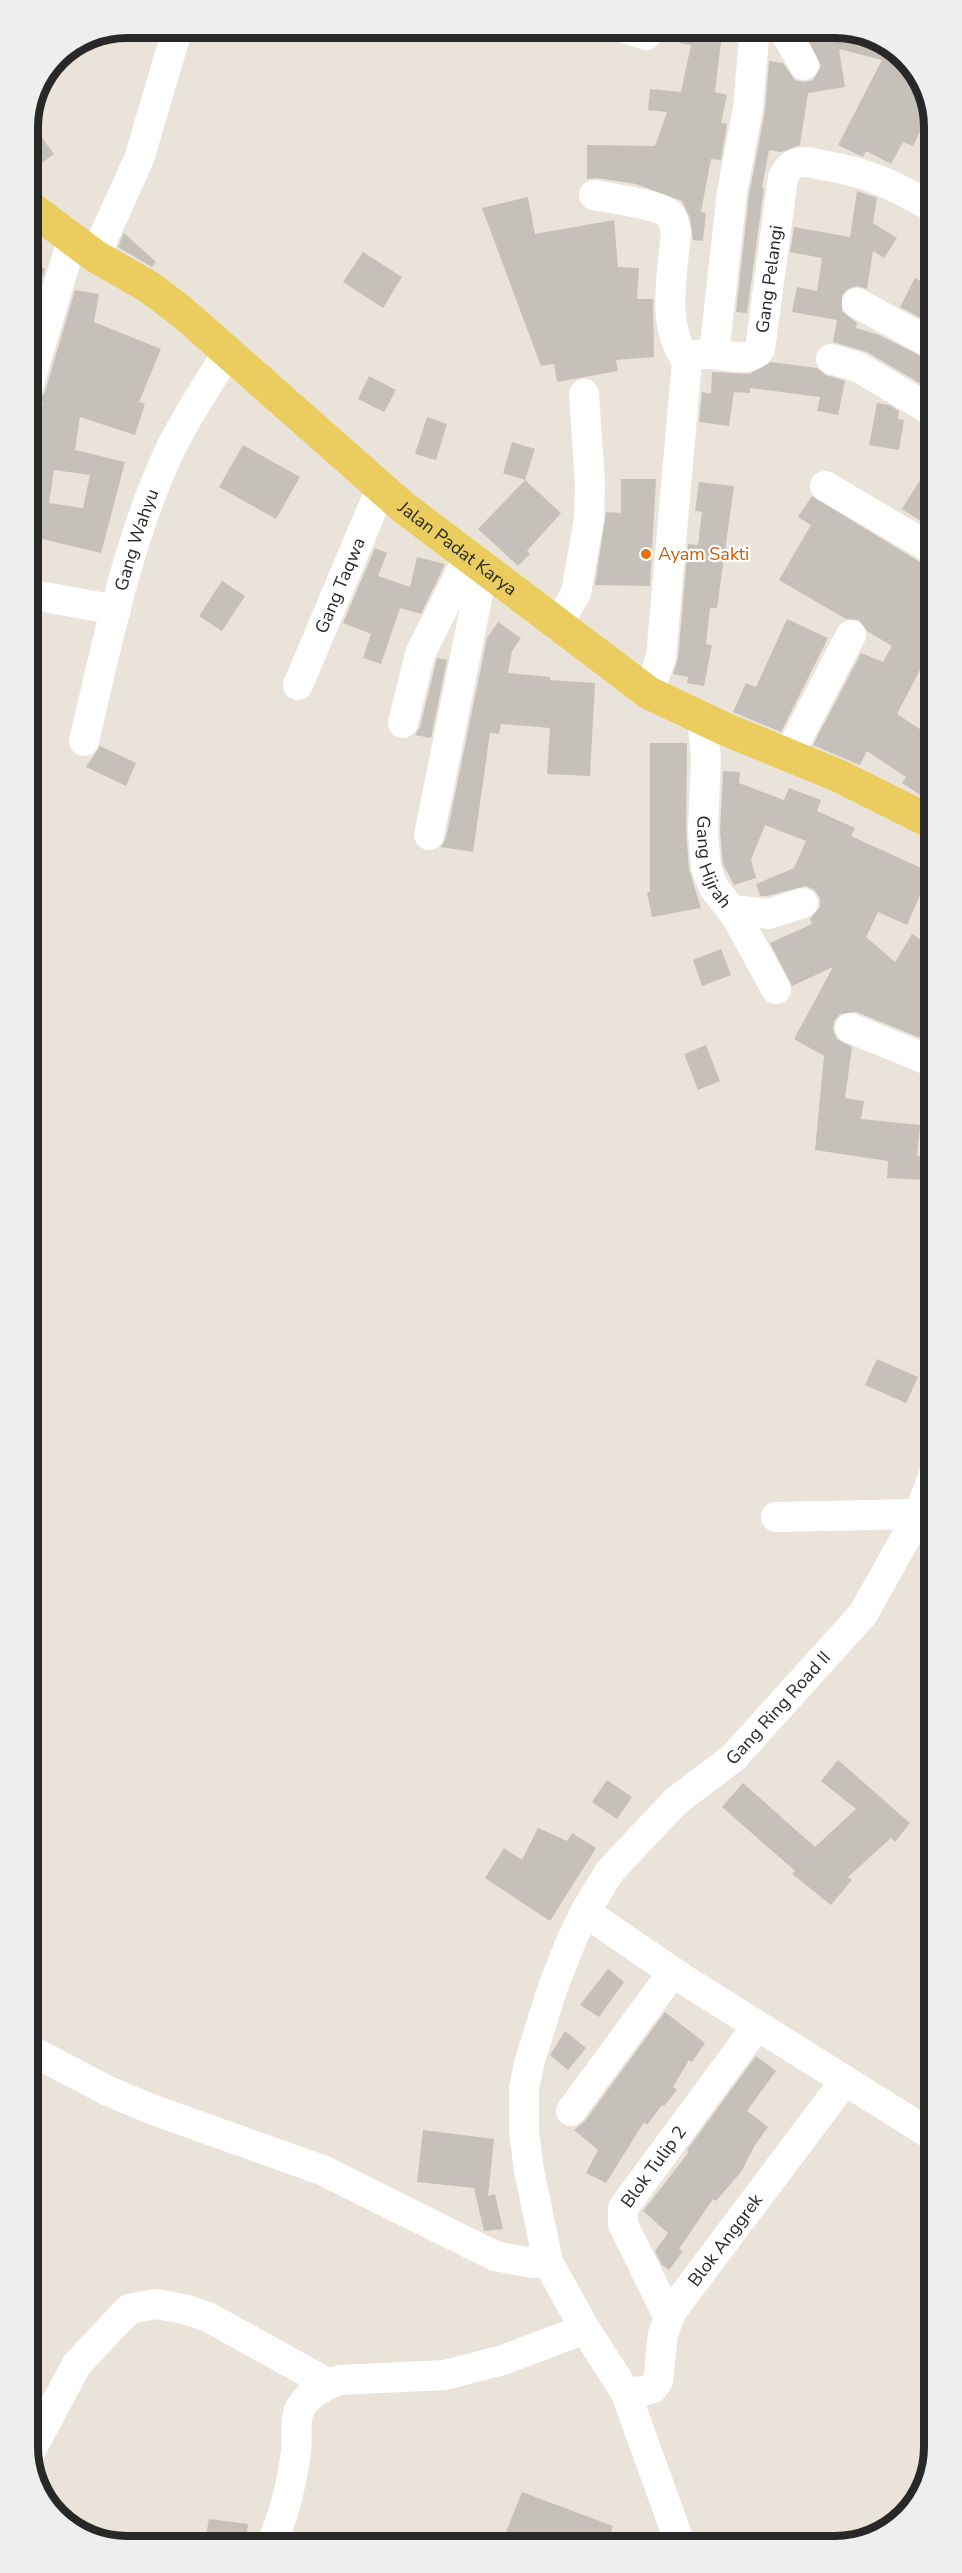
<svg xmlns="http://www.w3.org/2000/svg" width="962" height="2573" font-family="'Nunito Sans',sans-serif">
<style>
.building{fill:#c5c0b9;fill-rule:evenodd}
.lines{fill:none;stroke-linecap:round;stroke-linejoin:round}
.minor{stroke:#fff;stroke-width:30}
.major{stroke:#eacd5e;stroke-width:33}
.food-dot{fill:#e8710a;stroke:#fff;stroke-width:2}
.labels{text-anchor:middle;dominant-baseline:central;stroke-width:4.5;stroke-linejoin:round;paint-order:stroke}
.street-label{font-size:18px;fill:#282828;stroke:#fff}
.food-label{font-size:18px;fill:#c56008;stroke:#fff;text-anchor:start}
.rim{fill:none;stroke:#282828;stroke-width:8}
</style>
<rect width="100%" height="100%" fill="#eae3d9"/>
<g class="building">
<polygon points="802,27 843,27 896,48 932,100 932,125 925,121 913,146 903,142 891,164 866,151 863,157 838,145 882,60 839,49 845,87 808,93 800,145 781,152 769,150 762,188 764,188 747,313 736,312 749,195 765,111 769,61 783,63 795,80 803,82 813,80 821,66"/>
<polygon points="683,28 722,34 715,92 727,95 721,123 727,124 721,160 711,159 701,212 706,213 703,241 693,240 690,218 682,201 636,184 597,178 587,179 587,145 655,146 667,112 648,110 650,89 681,92 691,45 680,43"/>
<polygon points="28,119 54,154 27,174 27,120"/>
<polygon points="857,191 877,198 873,223 897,238 884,258 873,251 867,289 857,286 848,289 842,295 842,311 857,323 856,328 879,335 931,361 926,387 867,352 833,342 837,320 792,312 797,287 817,291 822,258 790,252 794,227 850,237"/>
<polygon points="528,197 535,234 614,220 618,267 639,268 637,299 653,299 654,357 616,360 618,371 557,382 554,364 541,366 482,208"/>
<polygon points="124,233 156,262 152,267 118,247"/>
<polygon points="363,252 402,277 383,308 343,282"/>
<polygon points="27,260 45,269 32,314 27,319"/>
<polygon points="915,278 932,287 932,324 900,307"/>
<path d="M75,290L99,294L94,322L161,349L139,402L145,404L135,435L80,417L75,450L125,462L101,553L42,539L33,572H28L29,436L37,437L43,402L39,400L45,392ZM54,470L90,475L83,508L49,503Z"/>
<polygon points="771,362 817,368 826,375 845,381 838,415 817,411 820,397 750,388 750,393 734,392 729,426 699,422 702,392 711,394 712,372 749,374"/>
<polygon points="369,376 396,390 384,412 358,399"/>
<polygon points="877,403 889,405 899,411 898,419 904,420 899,450 869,445"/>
<polygon points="427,417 447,424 436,460 415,454"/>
<polygon points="512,442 535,449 525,480 503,473"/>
<polygon points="243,445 300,477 276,519 219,487"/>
<polygon points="932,461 932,528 902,509"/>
<polygon points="621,479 656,479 650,586 595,585 606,512 621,513"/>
<polygon points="525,480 561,513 527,551 530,554 518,566 478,529"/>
<polygon points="699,482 734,486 717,608 710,608 706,644 712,645 704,686 687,683 688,677 673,674 678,659 688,544 698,545 702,512 695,511"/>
<polygon points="812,496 923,564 932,566 932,655 926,666 923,664 897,714 932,737 933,788 925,798 902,783 906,777 867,751 860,765 813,745 861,653 883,662 892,646 867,631 859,620 846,619 779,580 811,525 798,517"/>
<polygon points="375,548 387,553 378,576 410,587 417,557 445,564 421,614 400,608 381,664 363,658 371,634 343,623"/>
<polygon points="222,581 245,596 222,631 199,616"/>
<polygon points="787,619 828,638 781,732 733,712 746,683 756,687"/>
<polygon points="498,622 521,638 512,651 508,673 550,677 550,680 595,683 590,776 547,774 550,728 501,724 499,734 490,733 473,852 441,847 446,838 487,638"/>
<polygon points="437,658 447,660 431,738 415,735 420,727"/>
<polygon points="650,743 687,743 686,830 689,869 701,908 652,917 647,892 650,892"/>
<polygon points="100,746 136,763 126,786 86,767"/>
<polygon points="723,771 740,772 739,783 784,800 789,788 821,800 817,811 855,828 851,836 930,872 907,925 878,912 866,937 895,962 912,934 933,947 933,1043 856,1012 840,1014 834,1021 833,1030 837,1039 852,1047 845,1098 864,1101 861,1119 920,1125 917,1156 928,1156 927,1180 887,1178 888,1161 815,1150 824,1056 794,1039 833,967 792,986 770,943 812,924 810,919 820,907 820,898 814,890 806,886 767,896 760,896 756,884 794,868 806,841 765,825 751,860 756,878 734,885 723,864 720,831"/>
<polygon points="721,949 731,975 702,986 693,960"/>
<polygon points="706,1045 720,1081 698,1090 684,1054"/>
<polygon points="877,1359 918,1377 906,1403 865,1385"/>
<polygon points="838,1760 910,1823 895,1842 891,1838 848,1877 852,1880 831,1905 792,1874 795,1871 722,1807 743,1783 815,1847 856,1809 821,1781"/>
<polygon points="607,1780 632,1797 617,1819 592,1802"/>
<polygon points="538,1828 567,1841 572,1833 596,1848 550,1921 485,1878 504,1848 522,1860"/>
<polygon points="608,1969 624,1982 599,2017 580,2005"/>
<polygon points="665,2012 705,2043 692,2062 689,2060 673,2087 677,2090 664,2106 662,2105 647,2125 644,2122 606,2183 586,2173 598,2150 574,2130 585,2121"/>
<polygon points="565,2031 586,2048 568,2070 550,2055"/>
<polygon points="756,2056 776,2071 747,2111 768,2127 755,2145 741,2172 716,2201 713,2199 679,2249 683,2251 669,2270 662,2265 655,2251 668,2233 643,2211 689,2152 687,2150"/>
<polygon points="423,2130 494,2139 488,2196 495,2194 503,2229 484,2231 474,2188 417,2182"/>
<polygon points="522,2492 613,2526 607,2544 537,2544 506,2532"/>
<polygon points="209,2519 248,2524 245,2545 205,2541"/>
</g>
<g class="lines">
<g class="minor">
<polyline points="622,27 646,35"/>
<polyline points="782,27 804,65"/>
<path d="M594,195C612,199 655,203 669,214C674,218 674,226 676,232C673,273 660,325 687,361"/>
<polyline points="95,256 139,159 178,27"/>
<polyline points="857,303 932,344"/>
<polyline points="714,354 732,192 748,108 755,27"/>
<polyline points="831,359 858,367 932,411"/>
<polyline points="28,387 72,240"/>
<polyline points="825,486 932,549"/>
<polyline points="28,594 116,610"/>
<polyline points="557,626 576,593 589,519 590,483 584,394"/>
<path id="s1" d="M298,685L381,488"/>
<path id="s2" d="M649,693L661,657L687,361C707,342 745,370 760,349L783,178C786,172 788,167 795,164C803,160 814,163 822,165C866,172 894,185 932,207"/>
<path id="s3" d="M702,718L706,758L703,831L706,868L714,888L736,916L776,989"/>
<polyline points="403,723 420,654 468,558"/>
<path id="s4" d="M84,741C107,644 127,543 169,452C185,418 207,386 227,353"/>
<polyline points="789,754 851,635"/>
<polyline points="429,835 483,569"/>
<polyline points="732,910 769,914 803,903"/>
<polyline points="850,1028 933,1062"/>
<polyline points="776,1517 919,1514"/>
<polyline points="585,1912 683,1979 935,2137"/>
<polyline points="30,2050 108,2091 151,2109 322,2170 495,2256 532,2263 548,2262"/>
<polyline points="571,2111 673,1972"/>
<path id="s5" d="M669,2318L623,2224V2208L757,2026"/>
<path id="s6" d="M625,2391L641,2392L653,2388L658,2381L663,2334L671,2312L844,2082"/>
<polyline points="30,2452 77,2364 129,2309 145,2306 156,2304 184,2309 208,2317 329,2384"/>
<path id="s7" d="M680,2543L625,2391L585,2329L548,2262L529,2170L524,2132V2088L530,2060L553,1987L572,1939L585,1912L610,1871L676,1801L733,1758L863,1614L919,1514L934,1474"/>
<path d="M271,2545C284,2516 292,2483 296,2451C298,2437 293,2417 302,2405C310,2393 327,2384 340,2380L445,2375L503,2360L585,2329"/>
</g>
<path class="major" id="s8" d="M27,205L95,256L149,287L182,312L403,507L649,693L727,730L839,776L933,823"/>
</g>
<circle class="food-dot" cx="646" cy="554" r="6"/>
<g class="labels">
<g class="street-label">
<text stroke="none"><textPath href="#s2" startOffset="483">Gang Pelangi</textPath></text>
<text stroke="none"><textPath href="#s4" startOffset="208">Gang Wahyu</textPath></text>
<text stroke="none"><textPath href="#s8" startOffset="552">Jalan Padat Karya</textPath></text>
<text stroke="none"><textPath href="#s1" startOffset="108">Gang Taqwa</textPath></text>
<text stroke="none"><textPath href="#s3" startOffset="146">Gang Hijrah</textPath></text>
<text stroke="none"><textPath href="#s7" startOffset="958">Gang Ring Road II</textPath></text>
<text stroke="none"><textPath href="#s5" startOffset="172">Blok Tulip 2</textPath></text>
<text stroke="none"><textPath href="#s6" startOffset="198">Blok Anggrek</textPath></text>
</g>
<g class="food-label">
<text x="658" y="554">Ayam Sakti</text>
</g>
</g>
<path d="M0 0H962V2573H0ZM127 38H835A89 89 0 0 1 924 127V2447A89 89 0 0 1 835 2536H127A89 89 0 0 1 38 2447V127A89 89 0 0 1 127 38Z" fill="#eee" fill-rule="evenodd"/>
<path class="rim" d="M127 38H835A89 89 0 0 1 924 127V2447A89 89 0 0 1 835 2536H127A89 89 0 0 1 38 2447V127A89 89 0 0 1 127 38Z"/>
</svg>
